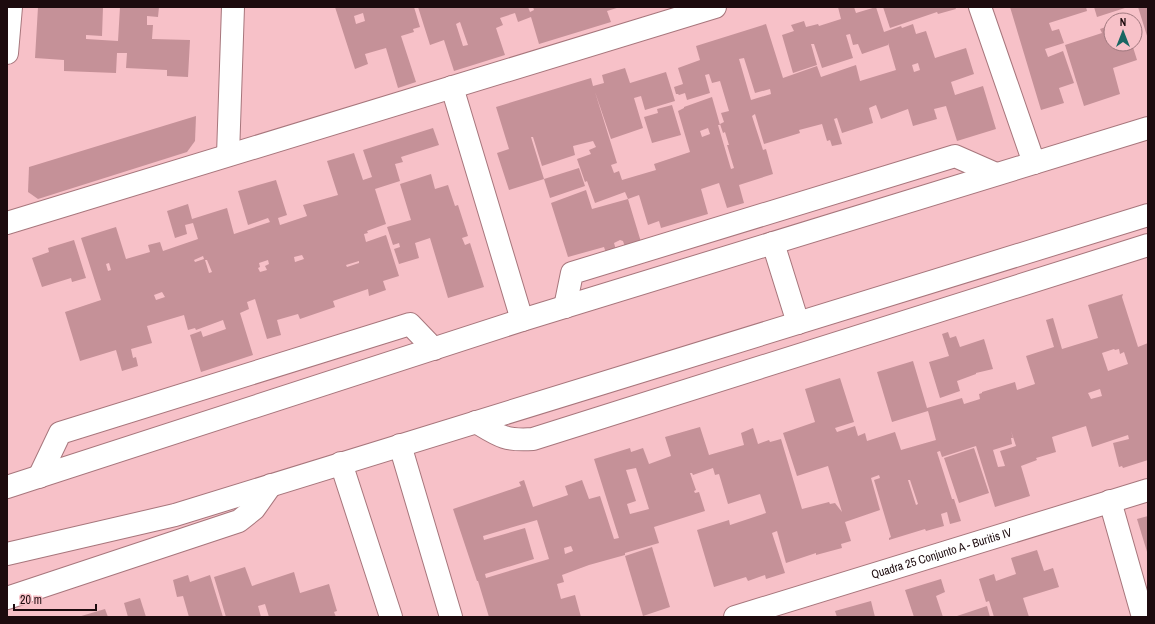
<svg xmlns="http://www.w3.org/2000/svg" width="1155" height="624" font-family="'Archivo Narrow',sans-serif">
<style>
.building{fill:#c59198;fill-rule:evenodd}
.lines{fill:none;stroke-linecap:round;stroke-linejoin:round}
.street-casing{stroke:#a7767c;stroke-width:24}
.secondary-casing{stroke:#a7767c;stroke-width:24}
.street{stroke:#fff;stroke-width:22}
.secondary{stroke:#fff;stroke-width:22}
.labels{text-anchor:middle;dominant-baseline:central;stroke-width:4;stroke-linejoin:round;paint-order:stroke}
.street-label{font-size:12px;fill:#1d0b0e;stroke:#f7c1c8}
</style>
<rect width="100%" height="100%" fill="#f7c1c8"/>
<g class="building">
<polygon points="38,7 103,7 102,36 86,35 86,39 118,41 120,7 159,7 158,17 147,16 147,25 153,25 152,39 190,40 188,77 167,76 167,70 126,68 127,53 117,53 116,73 64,71 64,60 35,58"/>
<path d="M335,7H414L420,27L413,29L414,32L401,36L416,82L398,88L386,48L365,54L368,64L355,69ZM363,13L365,21L356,24L354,16Z"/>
<path d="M418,7H528L530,12L534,10L533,7H620L607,11L611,22L539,44L531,17L518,22L515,13L500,18L503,25L496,28L505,55L454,71L444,40L430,45ZM460,22L468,45L463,46L456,24Z"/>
<path d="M838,7H854L856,13L876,7L884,32L901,26L902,28L913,24L916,34L926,31L935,58L966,48L974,74L951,82L955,95L983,86L996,129L957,141L946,106L934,109L937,119L913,126L908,109L881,119L876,105L869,108L873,123L842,133L837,118L834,119L842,144L832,146L830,140L827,141L822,124L799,130L800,133L764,144L755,114L752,116L763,150L766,149L773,174L739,185L744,203L727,208L719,183L701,189L708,214L661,228L659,221L648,225L639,195L628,199L625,192L595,203L587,181L585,182L577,159L591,154L589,150L596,147L593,141L573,146L575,155L542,166L533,137H531L544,179L509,190L497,153L509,149L496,107L591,78L593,86L604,83L602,75L625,68L630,83L666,72L675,101L645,110L641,96L634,98L643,128L611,139L595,92L617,163L611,165L614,173L619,171L622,180L656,170L654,164L690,152L678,111L684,108V107L712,97L720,125H718L731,169L734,168L727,145H729L725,132L723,133L720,124L724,122L721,113L729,111L720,81L712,83L709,74L705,75L710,93L687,100L685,93L679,95L678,94H676L674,87L683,84L678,68L700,60L696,46L766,24L783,78L817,66L821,77L856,65L860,81L896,70L888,43V45L862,54L858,44L853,45L850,34L846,35L853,58L822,68L814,44H811L817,65L793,73L782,35L794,31L791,25L804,21L806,27L818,24L819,26L841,19ZM744,58L755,93L770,89L771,94L751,100L739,59ZM918,63L920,70L914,72L912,65ZM708,128L710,134L702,137L700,131Z"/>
<polygon points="883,7 955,7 956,9 938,14 937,12 890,28"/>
<polygon points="1010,7 1086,7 1087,11 1049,23 1052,31 1059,29 1064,43 1045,49 1048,57 1063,51 1074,83 1059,88 1064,103 1041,110"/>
<polygon points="1094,7 1128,7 1097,17"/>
<polygon points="1138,7 1148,7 1148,39"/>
<polygon points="1111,25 1111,44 1132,44 1137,60 1113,68 1120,94 1084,106 1065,45 1102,33 1100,29"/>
<polygon points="672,105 681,135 652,143 644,117 658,113 657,109"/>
<polygon points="196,116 195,141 187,152 38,199 28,192 29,167"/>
<path d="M433,128L439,145L401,157L403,162L395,164L400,181L375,189L386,224L367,231L368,233L364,234L366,242L386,235L399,276L383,281L386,290L369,296L368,289L333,301L335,307L300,319L298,314L277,320L281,335L267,339L255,299L247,302L249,309L240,313L253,355L201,372L190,335L201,331L203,337L226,329L223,320L196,330L195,328L188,330L184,315L147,326L152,343L131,349L133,358L136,357L138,366L122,371L116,350L80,361L65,312L101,300L81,238L116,227L126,259L150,252L148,245L160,242L163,251L198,239L193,223L185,225L187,234L175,238L167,211L188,204L192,219L227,208L234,234L270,222L268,218L248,225L238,191L276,180L287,215L278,218L280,225L307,216L303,205L338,195L327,161L354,153L363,180L372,177L363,150ZM302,255L304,259L295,262L294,257ZM203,256L204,259L195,262L194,260ZM205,260H207L212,272L209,273ZM268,260L269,264L265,266L267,270L260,272L258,268L260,267L259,263ZM359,261V263L347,267L346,265ZM109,263L111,270L108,271L106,264ZM162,292L165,297L156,300L154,295Z"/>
<polygon points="579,168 585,186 550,198 544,179"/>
<polygon points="431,174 435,189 448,185 455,206 458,205 468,236 462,238 465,245 470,243 484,287 448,298 430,238 415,243 419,258 399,264 394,249 400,247 399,243 393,245 387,227 411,220 400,184"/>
<polygon points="586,190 592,209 628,199 641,242 625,247 623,241 620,240 614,243 616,250 606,253 604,247 568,257 551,203"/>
<polygon points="74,240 86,278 72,282 71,278 42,287 32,258 49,252 48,248"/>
<path d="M1123,294L1122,297L1138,347L1148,343V460L1123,468L1122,466L1119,467L1113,443L1129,439L1128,435L1092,447L1086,426L1052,437L1056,452L1036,458L1037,460L1021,466L1030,496L995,507L976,446L942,457L940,451L937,452L952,499H954L961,521L950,524L947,512L941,514L944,526L926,531L925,529L889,540V538L891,537L874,480L880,478L879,475L871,478L880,510L845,522L851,541L841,544L842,548L816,555V553L786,563L777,531L772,533L785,573L766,579L765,575L748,581L746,577L714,587L697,530L729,520L730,525L766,513L760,494L728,504L719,474L715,475L713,468L693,475L692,473H690L696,490L694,491L695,493L699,492L705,511L654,527L659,543L625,553V555L589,565L562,575L564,582L557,584L561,599L575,595L581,617H489L478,581H477L453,509L521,486L519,482L524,480L533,507L568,495L565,486L582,480L589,499L600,496L614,539L619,538L594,459L630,448L631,452L643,448L649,464L671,456L665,437L700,427L709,455L744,445L741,433L753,428L758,444L769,440L770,442L781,439L802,509L829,502L830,504L835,503L842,512L828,466L797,476L783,433L815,422L805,389L840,378L854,422L835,428L837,432L855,426L858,436L865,433L867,441L895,432L901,450L936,440L928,411L892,422L877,372L913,361L927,408L962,398L964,404L980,399L979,394L982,393V392L1015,382L1017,390L1035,384L1026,356L1054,347L1046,320L1053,318L1062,349L1098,338L1088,305ZM1114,349L1115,350L1119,349L1120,354L1124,352L1128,364L1108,371L1102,353ZM1100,389L1102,396L1091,399L1088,393ZM1011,431L1016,446L1000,451L1005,466L998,467L993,450L1012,444L1011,438H1013ZM636,468L649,509L630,514L627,504L636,501L626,470ZM908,480H910L918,504L916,505ZM537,520L549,559L486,578L485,574L534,559L525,528L484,540L483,536ZM571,546L573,551L565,554L564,548Z"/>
<polygon points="948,332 950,338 956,336 960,347 984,339 993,369 976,373 976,374 957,381 960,391 940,398 929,362 949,356 942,334"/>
<polygon points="974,448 989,493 959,503 944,458"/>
<polygon points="1148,516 1148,555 1137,519"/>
<polygon points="652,547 670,607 643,616 625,556"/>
<polygon points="1037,550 1044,571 1053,568 1059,587 1023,598 1029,617 994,617 989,601 986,602 979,579 994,574 996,581 1016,574 1011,558"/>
<polygon points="245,567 252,586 294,572 300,593 329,584 337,611 334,612 336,617 269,617 265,604 258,606 261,617 226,617 214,577"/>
<polygon points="188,575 190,582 210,575 223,617 189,617 183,596 177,597 173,580"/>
<polygon points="941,579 945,592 936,596 943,617 914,617 905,590"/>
<polygon points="140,598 146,617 128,617 124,603"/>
<polygon points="871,601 875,617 837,617 835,611"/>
<polygon points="987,606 990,617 954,617"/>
<polygon points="105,609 108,617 78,617"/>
</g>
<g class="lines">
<defs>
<g id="street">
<polyline points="980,7 1034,163"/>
<polyline points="7,53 11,7"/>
<polyline points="452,87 522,320"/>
<polyline points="228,155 233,7"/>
<polyline points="7,223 715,7"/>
<polyline points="565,307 572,273 955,156 996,174"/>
<path d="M476,422C499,436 505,441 533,439L1148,245"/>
<polyline points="39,477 60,433 410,324 434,349"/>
<polyline points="1110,501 1143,617"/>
<polyline points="7,598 239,521 254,509 271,485"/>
<path id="s1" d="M735,617L1148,490"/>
</g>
<g id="secondary">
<polyline points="773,243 798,323"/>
<polyline points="400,445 451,617"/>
<polyline points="341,463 391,617"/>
<polyline points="7,487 522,320 1148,128"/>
<polyline points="7,554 175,515 1148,215"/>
</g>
</defs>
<use href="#street" class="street-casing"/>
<use href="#secondary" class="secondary-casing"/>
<use href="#street" class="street"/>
<use href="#secondary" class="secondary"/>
</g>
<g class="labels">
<g class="street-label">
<text stroke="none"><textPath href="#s1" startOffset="216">Quadra 25 Conjunto A - Buritis IV</textPath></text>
</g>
</g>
<rect width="1155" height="624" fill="none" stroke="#1d0b0e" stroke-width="16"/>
<g transform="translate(1123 32)"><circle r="19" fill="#f7c1c8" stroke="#a0787e"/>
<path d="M0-3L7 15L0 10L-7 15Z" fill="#196662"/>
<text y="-6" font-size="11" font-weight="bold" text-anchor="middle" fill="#1d0b0e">N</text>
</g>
<path d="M14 604v6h82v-6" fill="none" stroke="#1d0b0e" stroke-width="2"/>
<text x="20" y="604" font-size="12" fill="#1d0b0e" stroke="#f7c1c8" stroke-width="3" paint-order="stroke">20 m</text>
</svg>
